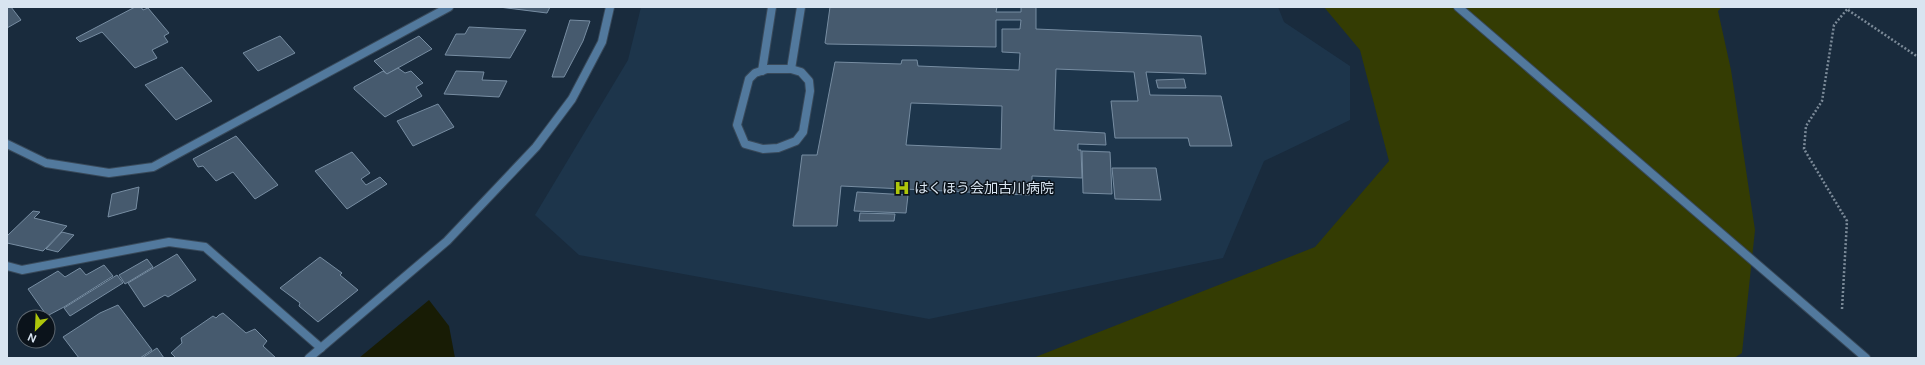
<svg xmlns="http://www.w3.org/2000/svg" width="1925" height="365" font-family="'DM Sans','Noto Sans JP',sans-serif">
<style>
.built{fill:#1d354b}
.green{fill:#343c03}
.water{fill:#181c05}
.building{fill:#465a6e;stroke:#778da2;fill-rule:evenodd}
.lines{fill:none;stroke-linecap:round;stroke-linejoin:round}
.lane-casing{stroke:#38495a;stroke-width:10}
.street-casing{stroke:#38495a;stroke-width:10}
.path{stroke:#7b8a98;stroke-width:2.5;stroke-dasharray:2 2;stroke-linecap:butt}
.lane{stroke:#52799d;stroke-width:8}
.street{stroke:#52799d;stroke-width:8}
.labels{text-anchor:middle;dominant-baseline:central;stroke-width:3;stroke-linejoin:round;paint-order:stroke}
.poi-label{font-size:14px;fill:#d8e4f0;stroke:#0b131b;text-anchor:start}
</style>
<rect width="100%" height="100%" fill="#192b3d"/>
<polygon class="built" points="641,7 1278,7 1284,22 1350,66 1350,120 1264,161 1223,258 929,319 579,255 535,215 628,60"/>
<polygon class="green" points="1324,7 1722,7 1718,11 1731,70 1755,230 1742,353 1734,358 1033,358 1315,247 1389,161 1360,50"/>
<polygon class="water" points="429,300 449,326 455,358 359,358"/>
<g class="building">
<polygon points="7,7 11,7 21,20 7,28"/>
<polygon points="135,7 141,7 143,10 148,8 169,33 164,36 168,42 152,50 157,58 135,68 102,32 80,42 76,38"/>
<polygon points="499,7 550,7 547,13"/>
<path d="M830,7H997L996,12H1021V7H1036V29L1201,36L1206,74L1146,72L1150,95L1221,96L1232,146H1190L1188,138H1115L1111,101H1138L1134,72L1056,69L1054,130L1105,133L1106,145L1078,144V150H1081L1082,178L1032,176V193L1029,195L841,186L837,226H793L802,155H817L835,62L901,64L902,60H917L918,66L1019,70L1020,53L1002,52V29H1020L1021,20H996V47L827,44L825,43ZM911,103L1002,106L1001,149L906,145Z"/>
<polygon points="570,20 590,21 583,41 564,77 552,77"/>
<polygon points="469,27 526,30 510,58 445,55 456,34 465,34"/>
<polygon points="280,36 295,53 258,71 243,53"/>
<polygon points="419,36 432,49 387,74 374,61"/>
<polygon points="182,67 212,101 176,120 145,85"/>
<polygon points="398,68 405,73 411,71 423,83 416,87 422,96 385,117 354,89 354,87 383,71 387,74"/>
<polygon points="456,71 484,72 482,80 507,81 499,97 444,94"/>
<polygon points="1184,79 1186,88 1158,88 1156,80"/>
<polygon points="438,104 454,127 413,146 397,121"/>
<polygon points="236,136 278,185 255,199 233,172 216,181 203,166 198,167 193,159"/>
<polygon points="1082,151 1110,152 1112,194 1083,193"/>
<polygon points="352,152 370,173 361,179 366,185 380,177 387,184 347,209 315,171"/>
<polygon points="1112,168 1156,168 1161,200 1115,199"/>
<polygon points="139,187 136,209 108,217 112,194"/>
<polygon points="857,192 908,195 906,213 854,211"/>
<polygon points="33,211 40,212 34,218 67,226 43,251 7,243 7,236"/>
<polygon points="860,213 895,214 894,221 859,221"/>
<polygon points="62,232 74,235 58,252 46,249"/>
<polygon points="177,254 196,280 168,297 165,295 144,307 128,283"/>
<polygon points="320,257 342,273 340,275 358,290 318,322 299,306 300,303 280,288"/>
<polygon points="147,259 153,267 125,284 119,275"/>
<polygon points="104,265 113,276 64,307 47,316 28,289 58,271 65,277 80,268 86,275"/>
<polygon points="117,275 123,283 70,316 64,308"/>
<polygon points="118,305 152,350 140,358 79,358 63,337 100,313"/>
<polygon points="223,313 246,333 255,329 267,341 263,346 276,358 176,358 171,353 182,343 181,338 213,316 216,318 219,315"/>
<polygon points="157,348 164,358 142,358"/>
</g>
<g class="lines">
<defs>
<g id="lane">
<polygon points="767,69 791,69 801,72 809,81 810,91 803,132 796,141 778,148 763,149 745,144 737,125 749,79 755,73"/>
<polyline points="791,69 801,7"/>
<polyline points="762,71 772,7"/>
</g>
<g id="street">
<polyline points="1458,7 1866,358"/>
<polyline points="7,144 46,163 109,173 153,167 449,7"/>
<polyline points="7,266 22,270 169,242 205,247 321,348"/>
<polyline points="309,358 447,241 536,147 572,99 602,42 610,7"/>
</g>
</defs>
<use href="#lane" class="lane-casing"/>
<use href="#street" class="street-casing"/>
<g class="path">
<polyline points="1848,10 1918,57"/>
<polyline points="1842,309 1847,221 1804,149 1806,126 1822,101 1834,25 1849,7"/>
</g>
<use href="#lane" class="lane"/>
<use href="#street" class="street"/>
</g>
<defs>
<symbol id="hospital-bare" viewBox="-9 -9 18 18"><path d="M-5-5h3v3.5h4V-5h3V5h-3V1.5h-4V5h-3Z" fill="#aec60b" stroke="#0b131b" stroke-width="2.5" paint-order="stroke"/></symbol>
</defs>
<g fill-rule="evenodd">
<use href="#hospital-bare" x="891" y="177" width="22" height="22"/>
</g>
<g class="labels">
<g class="poi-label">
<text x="914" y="188">はくほう会加古川病院</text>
</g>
</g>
<rect width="1925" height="365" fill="none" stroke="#d8e4f0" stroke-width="16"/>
<g transform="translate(36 329) rotate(204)"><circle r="19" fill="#0b131b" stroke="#5d6770"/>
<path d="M0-3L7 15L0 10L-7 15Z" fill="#aec60b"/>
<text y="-6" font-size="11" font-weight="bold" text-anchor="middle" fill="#d8e4f0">N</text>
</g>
</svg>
